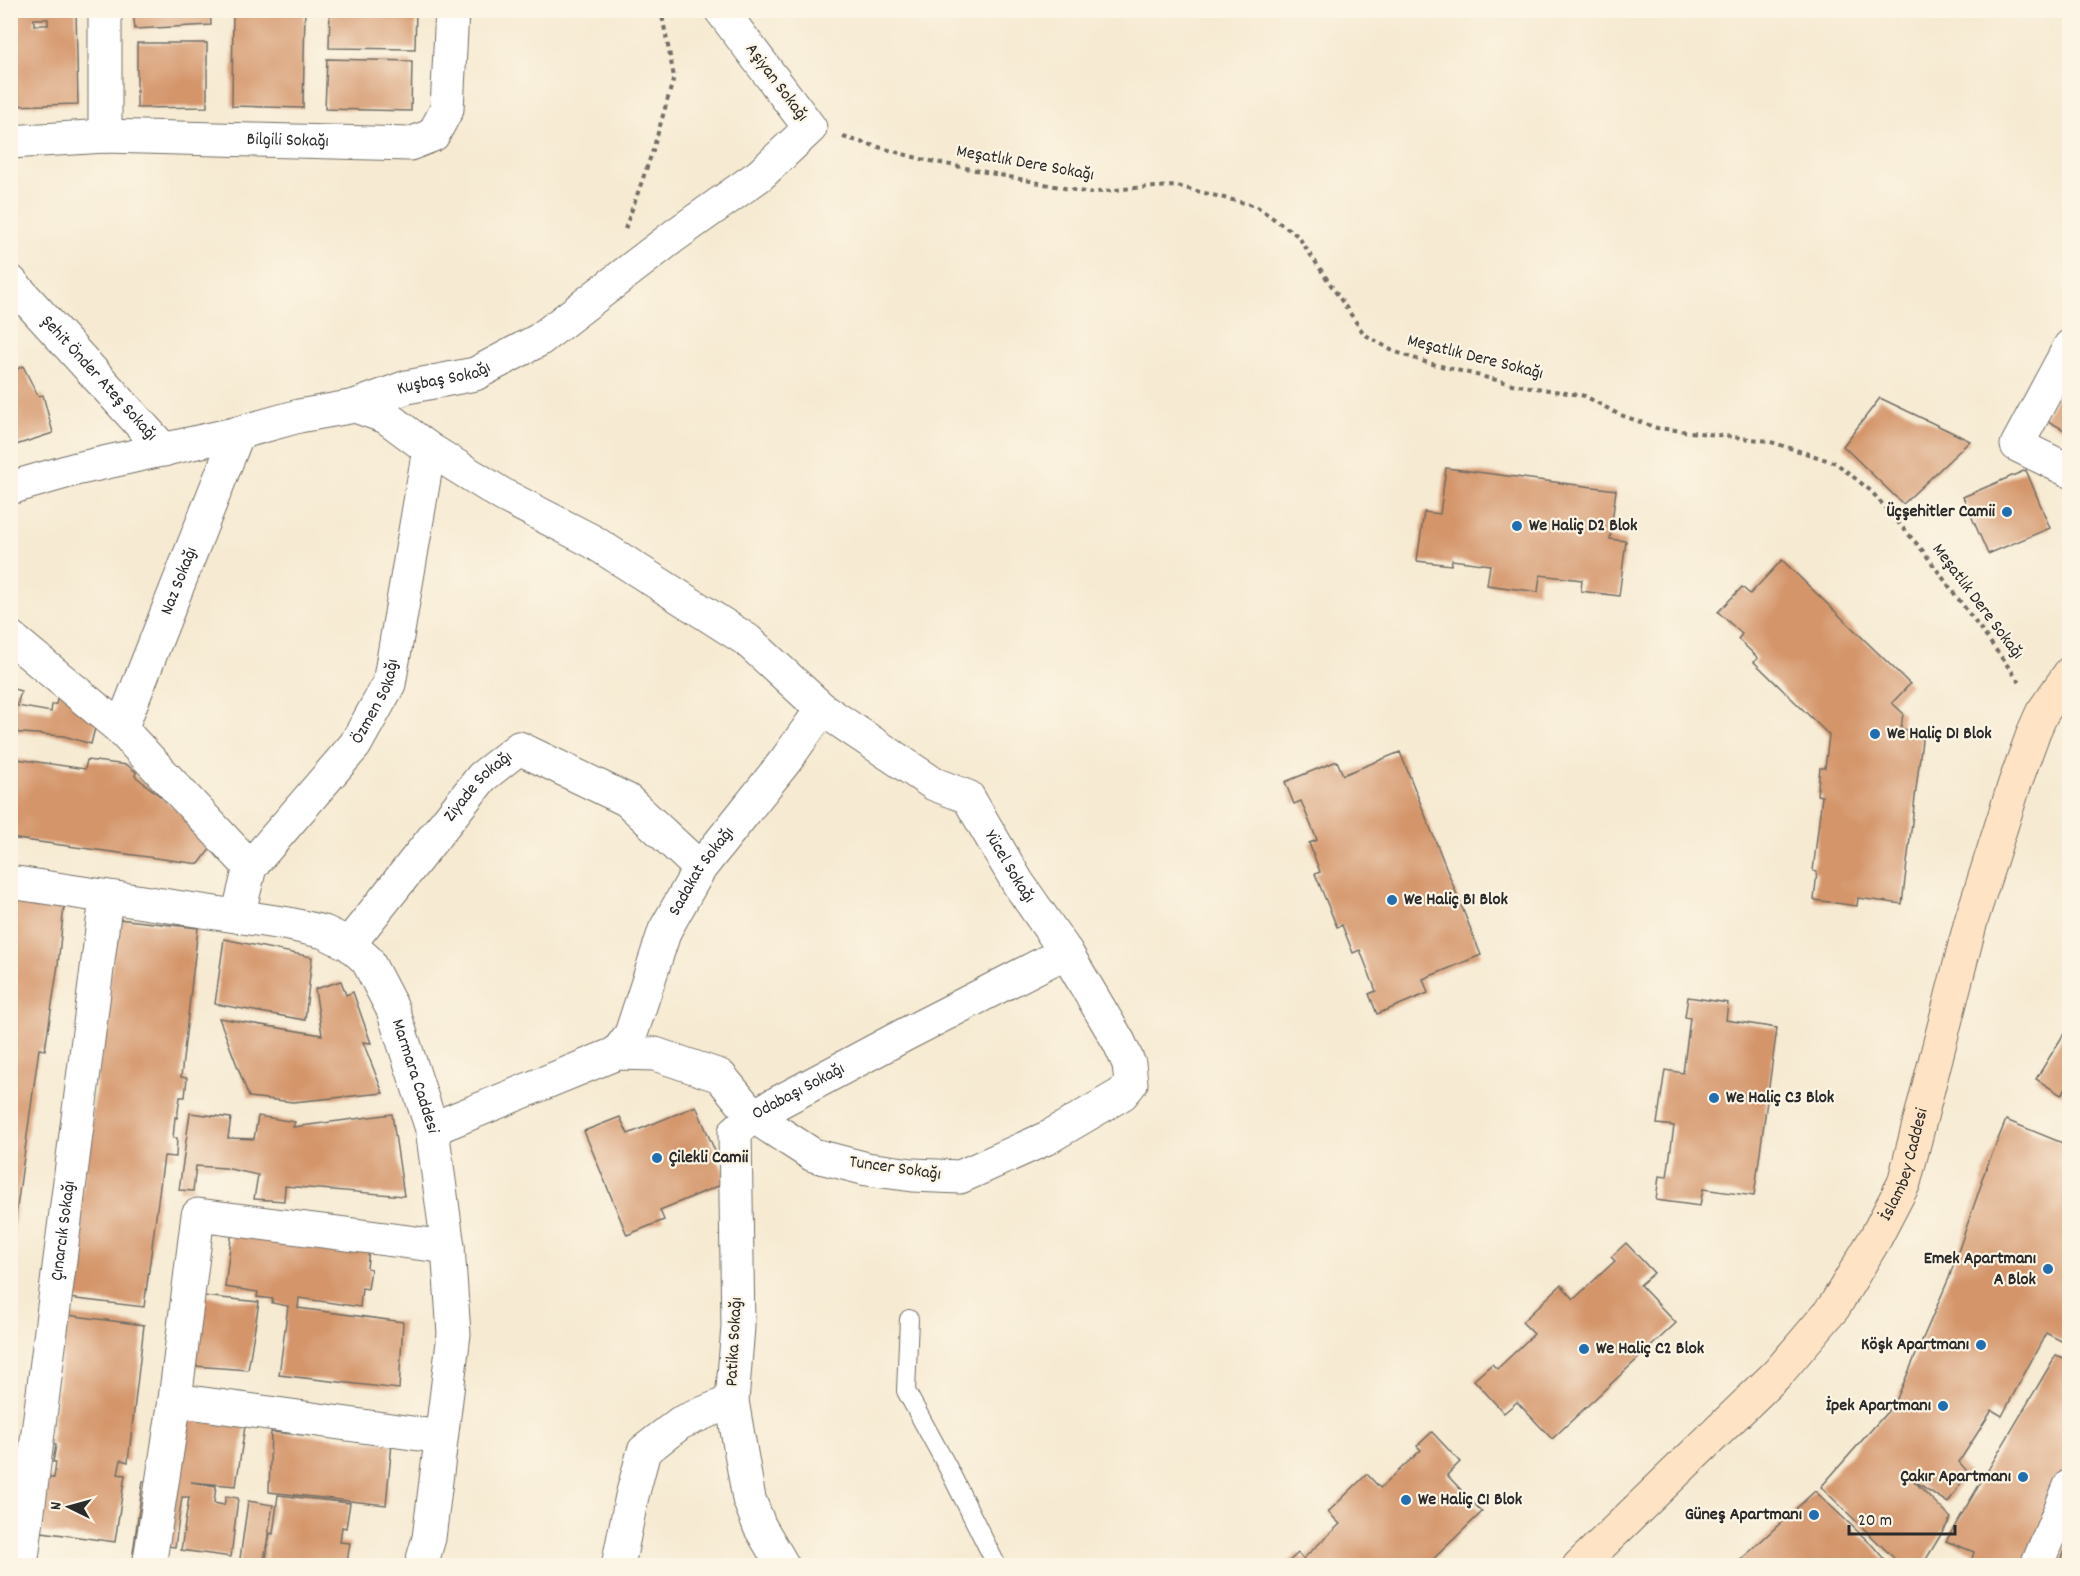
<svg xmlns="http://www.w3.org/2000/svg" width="2080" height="1576" font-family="Dekko,sans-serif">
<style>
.building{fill:#d4956b;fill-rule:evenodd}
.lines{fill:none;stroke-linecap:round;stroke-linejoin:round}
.service-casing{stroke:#726e65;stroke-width:20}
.minor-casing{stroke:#726e65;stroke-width:35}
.secondary-casing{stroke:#726e65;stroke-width:35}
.path{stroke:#726e65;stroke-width:4;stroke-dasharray:4.5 4.5;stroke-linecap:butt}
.service{stroke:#fff;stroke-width:18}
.minor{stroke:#fff;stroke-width:33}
.secondary{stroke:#fee4c5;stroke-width:33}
.poi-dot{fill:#1f6fb2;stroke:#fcf5e5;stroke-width:2}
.labels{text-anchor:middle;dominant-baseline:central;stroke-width:4.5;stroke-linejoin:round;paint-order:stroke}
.street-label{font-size:18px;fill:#2b2b2b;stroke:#fcf5e5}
.poi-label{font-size:18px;font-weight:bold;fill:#2b2b2b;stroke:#fcf5e5;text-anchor:start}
</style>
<rect width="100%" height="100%" fill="#fcf5e5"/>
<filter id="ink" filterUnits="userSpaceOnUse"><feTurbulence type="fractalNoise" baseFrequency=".0167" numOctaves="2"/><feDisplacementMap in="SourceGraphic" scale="12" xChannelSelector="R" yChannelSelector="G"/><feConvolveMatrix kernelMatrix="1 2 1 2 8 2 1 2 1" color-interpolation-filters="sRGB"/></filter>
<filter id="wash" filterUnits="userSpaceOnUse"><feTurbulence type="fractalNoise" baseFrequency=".008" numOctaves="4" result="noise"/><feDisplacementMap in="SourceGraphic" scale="24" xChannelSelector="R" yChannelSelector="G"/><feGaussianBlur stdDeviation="1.35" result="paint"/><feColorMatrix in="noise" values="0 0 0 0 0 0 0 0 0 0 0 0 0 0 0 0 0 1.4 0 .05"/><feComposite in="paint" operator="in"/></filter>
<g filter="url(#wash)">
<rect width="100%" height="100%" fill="#f6ead2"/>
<g id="blocks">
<g class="building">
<path d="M10,10H76L78,104L10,106ZM34,19H48V25H34Z"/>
<polygon points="133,10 210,10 211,25 135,29"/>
<polygon points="233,10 305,10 303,108 232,106"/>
<polygon points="330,10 416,10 415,49 329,48"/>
<polygon points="137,43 207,43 207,107 137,108"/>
<polygon points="327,59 412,61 411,111 325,109"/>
<polygon points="23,366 38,396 43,395 53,433 16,445 10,429 10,373"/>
<polygon points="2070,372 2070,433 2044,419"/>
<polygon points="1880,398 1970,441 1903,504 1843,446"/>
<polygon points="1446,468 1616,490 1610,539 1626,541 1619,596 1581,591 1582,580 1540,575 1538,592 1487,585 1490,565 1452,560 1451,565 1417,561 1424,512 1440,514"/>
<polygon points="2026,470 2050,528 1988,554 1963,497"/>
<polygon points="1782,560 1910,684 1892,703 1903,713 1901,729 1923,732 1902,904 1858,898 1857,906 1814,900 1817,872 1813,871 1822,796 1817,795 1820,768 1825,768 1829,735 1754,662 1758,658 1738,639 1742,634 1718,612 1742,587 1750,594"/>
<polygon points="61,686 99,712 91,744 64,736 10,732 10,688 21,691 17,706 51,712 52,705 56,704"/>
<polygon points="1400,752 1481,955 1423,979 1428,993 1377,1014 1369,994 1376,991 1360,950 1353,953 1342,925 1337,927 1315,874 1320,872 1309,843 1317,840 1301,801 1294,804 1285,782 1337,761 1343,775"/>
<polygon points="10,758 85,769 87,760 127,765 136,772 135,776 216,841 199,864 10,838"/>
<polygon points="10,886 65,896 58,965 45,1050 39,1049 12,1243"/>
<polygon points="118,919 198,928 181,1077 187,1078 185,1097 180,1097 177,1118 175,1117 173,1138 177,1138 176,1157 164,1156 144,1307 68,1298"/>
<polygon points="224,939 312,957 305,1020 215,1004"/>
<polygon points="341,981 346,995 353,992 371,1043 363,1042 383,1093 293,1102 249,1097 219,1018 322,1035 315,989"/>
<polygon points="1688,997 1728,1003 1726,1020 1777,1028 1754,1196 1703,1189 1700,1206 1656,1200 1659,1176 1667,1177 1674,1126 1657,1124 1665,1070 1683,1073 1690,1018 1685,1017"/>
<polygon points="2070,1024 2070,1082 2061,1095 2036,1079"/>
<polygon points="696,1106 728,1182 660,1210 664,1220 627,1235 584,1131 620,1117 628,1134"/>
<polygon points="190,1113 231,1118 228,1138 254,1139 258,1116 295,1122 293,1127 392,1114 404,1196 285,1186 284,1201 254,1199 258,1175 225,1168 196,1166 193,1191 179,1190"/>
<polygon points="2006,1120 2070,1146 2070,1325 2061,1341 2046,1333 2002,1416 1992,1410 1959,1462 1968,1472 1948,1503 1913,1480 1951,1518 1922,1566 1902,1566 1821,1487 1895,1403 1949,1278 1982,1182 1981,1181"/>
<polygon points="233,1222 369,1249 367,1268 371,1269 368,1289 362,1288 360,1307 299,1298 298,1308 403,1322 399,1389 279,1375 288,1306 272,1303 273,1299 257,1297 258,1292 225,1287"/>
<polygon points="1626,1243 1654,1273 1640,1285 1676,1323 1552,1439 1517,1402 1504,1413 1474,1380 1492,1364 1497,1369 1534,1334 1522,1322 1561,1285 1574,1299 1615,1261 1611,1257"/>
<polygon points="203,1296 259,1302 248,1370 194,1366"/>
<polygon points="67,1315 144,1325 128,1462 121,1460 118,1474 125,1475 115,1542 42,1532 48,1478 54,1478 56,1462 53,1462 56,1445 51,1444"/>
<polygon points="2056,1355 2070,1361 2070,1462 2029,1566 1970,1566 1974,1552 1946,1541"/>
<polygon points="185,1416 245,1426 236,1486 191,1482 216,1486 214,1503 224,1505 226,1496 238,1498 231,1557 181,1550 189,1497 182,1497 175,1547 167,1546 148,1557 133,1553 143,1481 172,1485"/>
<polygon points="271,1432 392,1443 386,1505 269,1492"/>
<polygon points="1432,1432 1460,1462 1447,1475 1482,1512 1426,1566 1284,1566 1298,1553 1303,1559 1340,1524 1328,1512 1367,1474 1380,1488 1421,1450 1417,1446"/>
<polygon points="1815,1491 1872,1545 1890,1566 1734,1566"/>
<polygon points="278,1495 350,1503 346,1528 342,1527 340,1542 350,1543 347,1562 342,1561 342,1566 265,1566 270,1533 273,1534"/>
<polygon points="248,1501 273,1505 263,1566 239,1566"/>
<polygon points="2069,1540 2070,1566 2059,1566"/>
</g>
</g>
</g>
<g filter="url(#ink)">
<use href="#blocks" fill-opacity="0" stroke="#726e65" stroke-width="1.5"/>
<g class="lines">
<defs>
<polyline id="service" points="909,1319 906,1391 947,1466 997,1566"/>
<g id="minor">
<polyline points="105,136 105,10"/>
<path id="s1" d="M10,142L105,136L410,144L433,135L447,109L452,10"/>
<path id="s2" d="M10,281L164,450"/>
<polyline points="2070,346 2017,445 2070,471"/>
<path id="s3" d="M355,406L386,417L429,449L503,495L592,541L747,640L822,709L934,784L968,797L1018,883L1066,952L1119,1042L1129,1064L1131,1083L1122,1094L1047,1138L960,1177L913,1175L867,1169L813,1155L753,1116L735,1132L738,1327L732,1401L749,1499L760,1527L783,1566"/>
<path id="s4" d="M10,488L76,469L238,433L299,416L355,406L407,387L475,374L539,340L674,236L760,175L810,128L721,10"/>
<polyline points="10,637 121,729 250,867"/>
<path id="s5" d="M121,729L238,433"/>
<path id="s6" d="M10,882L289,924L324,932L349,944L367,960L393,1010L432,1129L448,1247L454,1334L429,1538L421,1566"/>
<path id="s7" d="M238,916L250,867L355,745L389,684L429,449"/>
<path id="s8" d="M349,944L482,777L519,748L627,800L700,868"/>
<path id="s9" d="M617,1053L631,1034L665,930L700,868L786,760L822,709"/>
<path id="s10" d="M432,1129L617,1053L655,1054L720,1076L753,1116L906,1034L1066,952"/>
<polyline points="175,1400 441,1437"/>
<path id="s11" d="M21,1566L106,898"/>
<polyline points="149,1566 175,1400 198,1215 448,1247"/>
<polyline points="618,1566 632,1496 644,1451 680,1423 732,1401"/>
<polyline points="2037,1566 2070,1486"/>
</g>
<g id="secondary">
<path id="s12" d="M1579,1566L1778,1373L1834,1307L1876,1237L1904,1183L1971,921L2014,786L2034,731L2042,713L2070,673"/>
</g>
</defs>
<use href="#service" class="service-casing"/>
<use href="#minor" class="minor-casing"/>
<use href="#secondary" class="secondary-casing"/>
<g class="path">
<polyline points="843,137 921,159 1089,193 1132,188 1177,186 1256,206 1298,236 1364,334 1393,351 1425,362 1512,384 1585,396 1618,414 1657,428 1768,441 1836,463 1871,491 1923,551 2021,684"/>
<polyline points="625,229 653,150 674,77 661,10"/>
</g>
<use href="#service" class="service"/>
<use href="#minor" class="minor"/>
<use href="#secondary" class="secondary"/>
</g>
</g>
<g class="poi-dot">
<circle cx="2007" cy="512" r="6"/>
<circle cx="1517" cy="526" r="6"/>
<circle cx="1875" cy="734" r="6"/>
<circle cx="1392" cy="900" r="6"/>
<circle cx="1714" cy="1098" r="6"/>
<circle cx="657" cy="1158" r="6"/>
<circle cx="2048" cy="1269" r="6"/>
<circle cx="1981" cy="1345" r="6"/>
<circle cx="1584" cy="1349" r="6"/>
<circle cx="1943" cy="1406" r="6"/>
<circle cx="2023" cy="1477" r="6"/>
<circle cx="1406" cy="1500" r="6"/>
<circle cx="1814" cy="1515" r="6"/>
</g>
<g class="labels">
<g class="street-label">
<text transform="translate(776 83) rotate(53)">Aşiyan Sokağı</text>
<text stroke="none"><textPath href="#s1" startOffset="278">Bilgili Sokağı</textPath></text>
<text transform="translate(1025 164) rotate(10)">Meşatlık Dere Sokağı</text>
<text transform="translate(1475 358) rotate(14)">Meşatlık Dere Sokağı</text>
<text stroke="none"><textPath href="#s4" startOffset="448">Kuşbaş Sokağı</textPath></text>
<text stroke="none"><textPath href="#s2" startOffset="132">Şehit Önder Ateş Sokağı</textPath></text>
<text stroke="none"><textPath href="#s5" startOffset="159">Naz Sokağı</textPath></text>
<text transform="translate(1977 602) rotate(53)">Meşatlık Dere Sokağı</text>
<text stroke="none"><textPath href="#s7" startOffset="260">Özmen Sokağı</textPath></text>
<text stroke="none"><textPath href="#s8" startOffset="204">Ziyade Sokağı</textPath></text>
<text stroke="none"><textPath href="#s3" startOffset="812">Yücel Sokağı</textPath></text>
<text stroke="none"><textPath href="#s9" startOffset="202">Sadakat Sokağı</textPath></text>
<text stroke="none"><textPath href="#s6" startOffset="496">Marmara Caddesi</textPath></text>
<text stroke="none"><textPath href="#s10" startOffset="410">Odabaşı Sokağı</textPath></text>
<text stroke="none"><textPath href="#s12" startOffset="524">İslambey Caddesi</textPath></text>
<text transform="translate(895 1169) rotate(8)">Tuncer Sokağı</text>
<text stroke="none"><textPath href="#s11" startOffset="338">Çınarcık Sokağı</textPath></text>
<text transform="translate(735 1342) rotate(-87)">Patika Sokağı</text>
</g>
<g class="poi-label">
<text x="1995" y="512" text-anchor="end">Üçşehitler Camii</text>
<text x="1529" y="526">We Haliç D2 Blok</text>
<text x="1887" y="734">We Haliç D1 Blok</text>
<text x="1404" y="900">We Haliç B1 Blok</text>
<text x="1726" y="1098">We Haliç C3 Blok</text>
<text x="669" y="1158">Çilekli Camii</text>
<text x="2036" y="1259" text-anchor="end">Emek Apartmanı<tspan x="2036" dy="21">A Blok</tspan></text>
<text x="1969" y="1345" text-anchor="end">Köşk Apartmanı</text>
<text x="1596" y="1349">We Haliç C2 Blok</text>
<text x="1931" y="1406" text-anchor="end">İpek Apartmanı</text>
<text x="2011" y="1477" text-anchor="end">Çakır Apartmanı</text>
<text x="1418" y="1500">We Haliç C1 Blok</text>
<text x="1802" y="1515" text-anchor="end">Güneş Apartmanı</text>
</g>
</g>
<rect width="2080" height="1576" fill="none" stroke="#fcf5e5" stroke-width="36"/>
<g transform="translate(69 1507) rotate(275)" stroke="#fcf5e5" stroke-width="4.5" paint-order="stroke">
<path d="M0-4.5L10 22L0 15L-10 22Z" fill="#2b2b2b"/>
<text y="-9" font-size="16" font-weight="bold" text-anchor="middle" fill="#2b2b2b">N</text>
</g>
<path d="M1849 1525v9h106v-9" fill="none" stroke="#2b2b2b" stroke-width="3"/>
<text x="1858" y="1525" font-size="18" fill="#2b2b2b" stroke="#fcf5e5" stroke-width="4.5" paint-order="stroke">20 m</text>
</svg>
